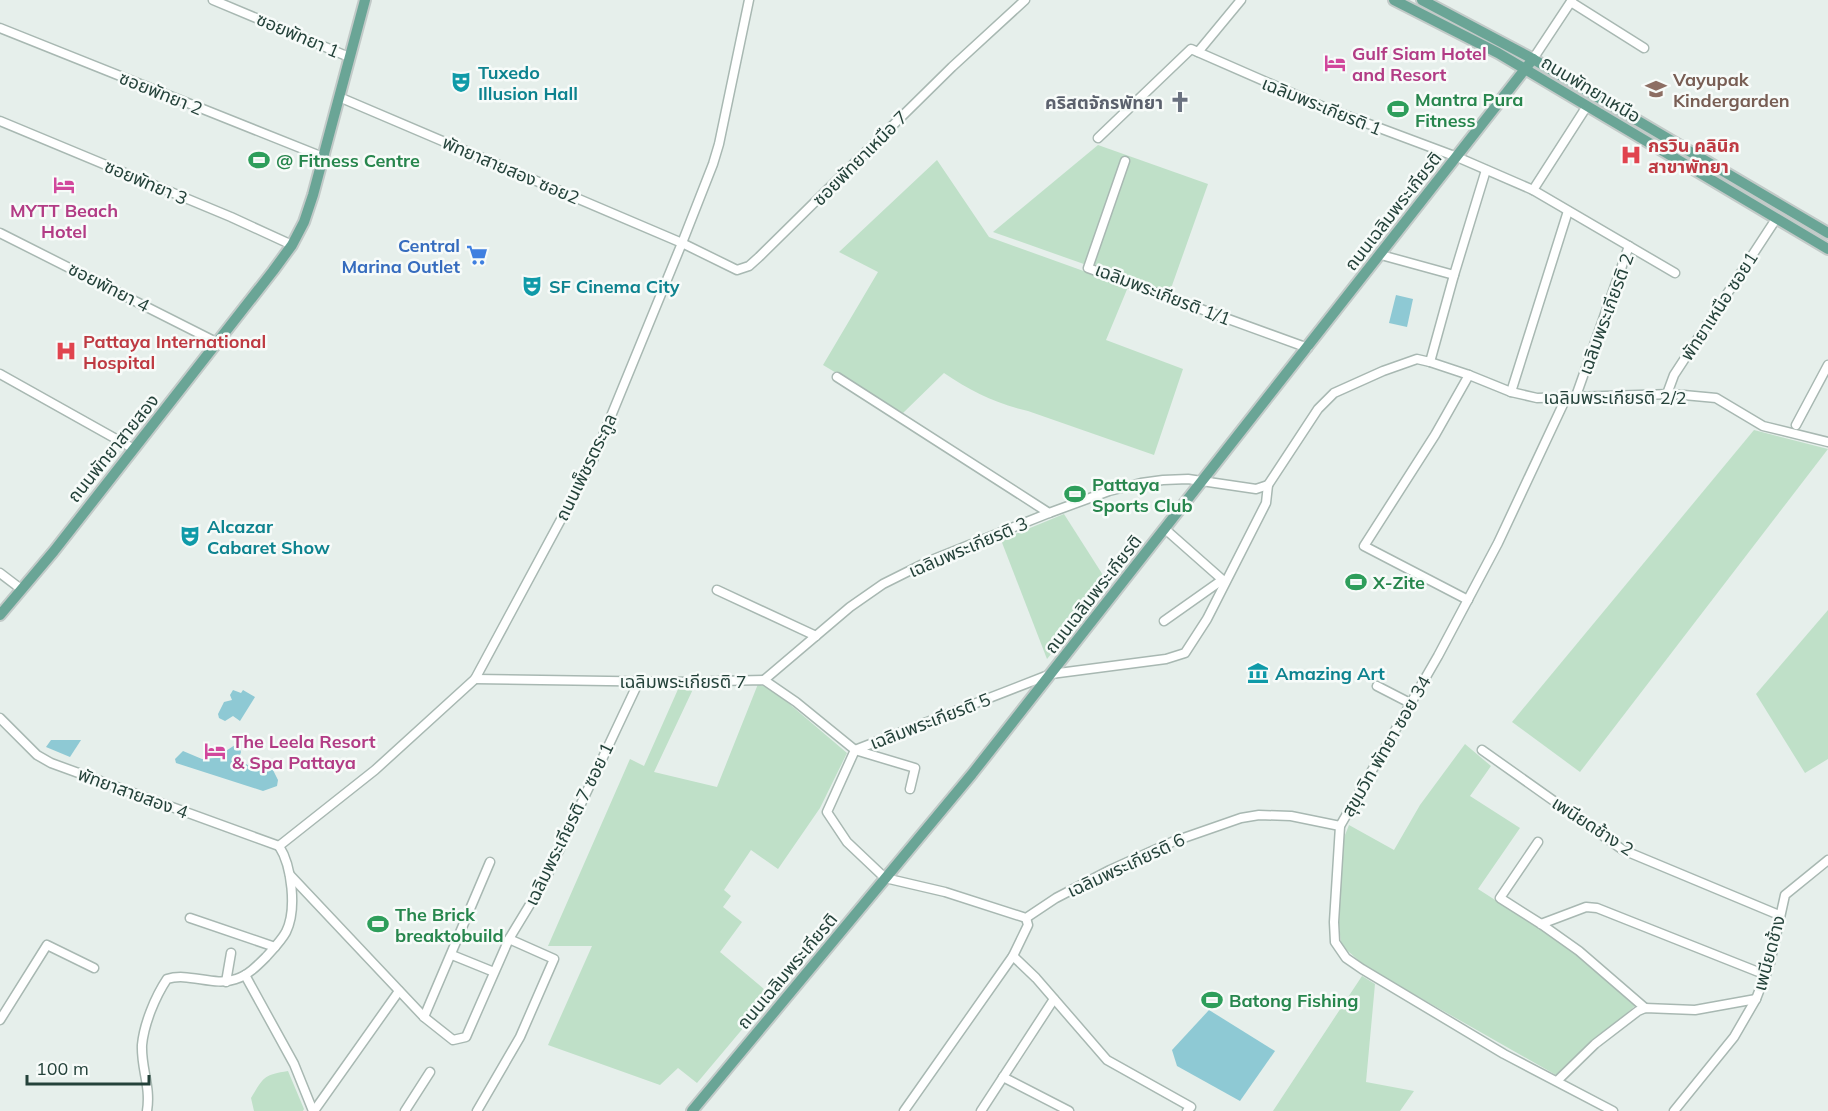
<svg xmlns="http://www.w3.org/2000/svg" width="1828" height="1111" font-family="Mulish,'Noto Sans Thai',sans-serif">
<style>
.green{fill:#bfe0c8}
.water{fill:#8ec9d4}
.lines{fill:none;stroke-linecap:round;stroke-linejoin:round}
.minor-casing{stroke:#a8b8b2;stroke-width:11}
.major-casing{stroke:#c2cac8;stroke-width:14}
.minor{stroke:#fff;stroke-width:8}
.major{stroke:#6aa596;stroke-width:10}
.labels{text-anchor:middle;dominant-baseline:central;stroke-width:5;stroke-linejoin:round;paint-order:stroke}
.street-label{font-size:18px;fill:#24423a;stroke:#f7fbf9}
.hotel-label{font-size:18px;font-weight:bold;fill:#b23c85;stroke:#f7fbf9;text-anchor:start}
.culture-label{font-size:18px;font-weight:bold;fill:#0d838f;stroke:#f7fbf9;text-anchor:start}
.education-label{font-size:18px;font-weight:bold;fill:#785e54;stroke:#f7fbf9;text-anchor:start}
.leisure-label{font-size:18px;font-weight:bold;fill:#27864d;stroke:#f7fbf9;text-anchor:start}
.worship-label{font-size:18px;font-weight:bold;fill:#5b616d;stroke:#f7fbf9;text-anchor:end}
.health-label{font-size:18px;font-weight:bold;fill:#be3a42;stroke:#f7fbf9;text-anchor:start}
.shop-label{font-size:18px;font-weight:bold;fill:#366cbe;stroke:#f7fbf9;text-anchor:end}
</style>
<rect width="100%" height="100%" fill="#e6efeb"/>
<g class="green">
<polygon points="1098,145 1208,184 1169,294 993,232"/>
<path d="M937,160L989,237L1128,287L1106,340L1183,369L1154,455L1028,411C997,404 970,391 944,373L903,413L823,365L878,272L839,252Z"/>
<polygon points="1754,430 1828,449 1580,772 1512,722"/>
<polygon points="1064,514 1108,583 1047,659 1001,540"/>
<polygon points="1828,610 1828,759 1805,773 1756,694"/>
<polygon points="758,684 773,690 847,753 820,808 778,869 751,850 724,890 731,896 723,907 742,922 720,952 771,995 697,1083 678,1068 660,1085 548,1045 592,946 548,946 630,759 644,766 679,687 694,687 654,772 717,787"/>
<polygon points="1465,744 1491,766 1470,796 1520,828 1478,889 1564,944 1635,1006 1556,1075 1366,967 1341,945 1339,923 1343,840 1349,825 1394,850 1420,805"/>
<polygon points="1362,976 1375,984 1366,1082 1414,1091 1400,1111 1273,1111"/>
<path d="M288,1071L304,1109L303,1111H254L251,1098C264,1077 263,1075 288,1071Z"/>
</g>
<g class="water">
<polygon points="1396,295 1413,299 1407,327 1389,323"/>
<polygon points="233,690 241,693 243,690 255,697 240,721 233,716 225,721 219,718 218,714 224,702 232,700 230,695"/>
<polygon points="51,740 81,740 70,757 46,747"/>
<path d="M235,745L239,746L241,752L239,758C250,770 256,767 271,766L278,780L277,786L263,791L176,763L175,759L183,751L202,759L215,758Z"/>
<polygon points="1209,1010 1275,1051 1240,1101 1177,1066 1172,1050"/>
</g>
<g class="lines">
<defs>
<g id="minor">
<polyline points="213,0 349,57"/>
<polyline points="1571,2 1644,48"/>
<polyline points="0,28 323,157"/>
<polyline points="1198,52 1241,0"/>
<polyline points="1533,59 1572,0"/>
<polyline points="339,97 682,243 737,270 749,266 759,257 952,67 1025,0"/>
<polyline points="0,121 231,217 292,245"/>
<polyline points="1098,138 1191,49 1326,108 1457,157 1533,190 1675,273"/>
<polyline points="1125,161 1088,268 1308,348"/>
<polyline points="1533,190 1587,106"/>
<polyline points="0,233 218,343"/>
<polyline points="1381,255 1454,275"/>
<polyline points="1430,362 1454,275 1486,170"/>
<polyline points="0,374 134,449"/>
<polyline points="837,377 1049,513"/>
<polyline points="1511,392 1568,211"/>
<polyline points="1667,394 1674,375 1776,219"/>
<polyline points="1576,396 1629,246"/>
<polyline points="1566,398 1498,543 1438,656 1340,826 1334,922 1335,942 1346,958 1362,969 1504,1054 1613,1111"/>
<polyline points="1796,425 1828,365"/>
<polyline points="1165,529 1225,582"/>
<polyline points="0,573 21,589"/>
<polyline points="717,590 816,636"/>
<polyline points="1468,600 1364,546 1435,435 1469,375"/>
<polyline points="1164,621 1222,580"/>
<polyline points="475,679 674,682 764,680 796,702 855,750 827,812 847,842 885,878 945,892 1026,918 1056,898 1110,870 1172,842 1241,818 1259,815 1291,816 1340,826"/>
<polyline points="764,680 850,607 883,584 929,561 1049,513 1109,491 1141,483 1163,480 1188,479 1256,489 1268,485 1318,409 1334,393 1383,371 1417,359 1430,362 1469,375 1511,392 1537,398 1673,394 1716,398 1763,426 1828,442"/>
<polyline points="1377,686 1410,703"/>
<polyline points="0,718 37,755 51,763 279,846"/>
<polyline points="1482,750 1623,850 1779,915"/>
<polyline points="910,789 915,768 855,750 1051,674 1166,659 1185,653 1207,619 1266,503 1268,485"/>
<polyline points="1538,842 1500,898 1541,924 1579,951 1645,1008"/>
<polyline points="279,846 375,770 475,679 593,460 682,243 713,164 719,144 749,0"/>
<polyline points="290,875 424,1017 453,1040 466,1037 509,939 546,878 639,681"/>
<polyline points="190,918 275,947"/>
<polyline points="1541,924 1586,907 1597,908 1766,975"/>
<polyline points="452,955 494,972"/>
<polyline points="1013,956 1036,978 1107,1060 1191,1107 1187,1111"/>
<polyline points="245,975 294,1064 313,1111"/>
<polyline points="226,982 231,953"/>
<polyline points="424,1017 490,862"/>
<polyline points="0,1020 47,945 94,968"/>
<polyline points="1003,1077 1069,1111"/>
<polyline points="1557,1081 1595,1044 1638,1011 1645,1008 1695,1010 1756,999"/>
<path d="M147,1111C151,1086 141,1069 142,1045C144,1024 155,997 167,979C189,972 214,987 236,979C247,976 257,966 266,957C273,949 281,941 286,932C297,910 292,866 279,846"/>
<polyline points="314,1111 399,991"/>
<polyline points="405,1111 430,1072"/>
<polyline points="477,1111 520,1037 554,959 509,939"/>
<polyline points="904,1111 1013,956 1028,925 1026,918"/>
<polyline points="981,1111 1054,999"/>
<polyline points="1674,1111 1734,1037 1756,999 1770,963 1785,895 1828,860"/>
</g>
<g id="major">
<polyline points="1394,0 1498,53 1828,249"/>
<polyline points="1422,0 1533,59 1828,233"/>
<polyline points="0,615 54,551 273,271 292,245 304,222 313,195 365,0"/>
<polyline points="692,1111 972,774 1533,59"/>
</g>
</defs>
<use href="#minor" class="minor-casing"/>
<use href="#major" class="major-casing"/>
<use href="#minor" class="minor"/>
<use href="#major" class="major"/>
</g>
<defs>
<symbol id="hotel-bare" viewBox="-9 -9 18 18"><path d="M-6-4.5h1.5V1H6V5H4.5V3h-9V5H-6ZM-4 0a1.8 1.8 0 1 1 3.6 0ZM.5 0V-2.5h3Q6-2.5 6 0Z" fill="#d1479c" stroke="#f7fbf9" stroke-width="2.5" paint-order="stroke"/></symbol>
<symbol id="theatre-bare" viewBox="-9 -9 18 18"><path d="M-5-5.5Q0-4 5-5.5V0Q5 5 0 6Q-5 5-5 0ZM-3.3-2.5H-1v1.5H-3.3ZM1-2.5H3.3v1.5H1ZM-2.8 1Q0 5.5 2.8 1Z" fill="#0f9aa8" stroke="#f7fbf9" stroke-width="2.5" paint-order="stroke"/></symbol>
<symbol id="school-bare" viewBox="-9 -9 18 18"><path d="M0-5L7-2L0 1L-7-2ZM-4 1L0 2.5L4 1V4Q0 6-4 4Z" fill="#8d6e63" stroke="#f7fbf9" stroke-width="2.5" paint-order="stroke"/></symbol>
<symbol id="church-bare" viewBox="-9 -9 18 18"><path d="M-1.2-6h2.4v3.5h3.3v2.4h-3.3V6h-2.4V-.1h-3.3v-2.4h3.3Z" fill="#6b7280" stroke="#f7fbf9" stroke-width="2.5" paint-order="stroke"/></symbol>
<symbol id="stadium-bare" viewBox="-9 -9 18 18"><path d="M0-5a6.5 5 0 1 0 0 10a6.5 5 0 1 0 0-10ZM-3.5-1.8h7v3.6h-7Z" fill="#2e9e5b" stroke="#f7fbf9" stroke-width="2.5" paint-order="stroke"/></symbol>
<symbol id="hospital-bare" viewBox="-9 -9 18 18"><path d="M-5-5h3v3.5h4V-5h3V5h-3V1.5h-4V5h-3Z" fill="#e0444e" stroke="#f7fbf9" stroke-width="2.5" paint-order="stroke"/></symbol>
<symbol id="supermarket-bare" viewBox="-9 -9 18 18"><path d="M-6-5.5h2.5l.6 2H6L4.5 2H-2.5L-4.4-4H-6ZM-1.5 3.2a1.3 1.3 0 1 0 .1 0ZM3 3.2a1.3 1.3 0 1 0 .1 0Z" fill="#3f7fe0" stroke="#f7fbf9" stroke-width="2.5" paint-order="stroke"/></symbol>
<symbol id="museum-bare" viewBox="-9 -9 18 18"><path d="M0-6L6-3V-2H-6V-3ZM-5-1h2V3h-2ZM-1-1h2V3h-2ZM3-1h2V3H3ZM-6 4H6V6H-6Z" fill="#0f9aa8" stroke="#f7fbf9" stroke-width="2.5" paint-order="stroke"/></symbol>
</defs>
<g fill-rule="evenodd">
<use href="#hotel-bare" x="1320" y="48" width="30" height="30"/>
<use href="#theatre-bare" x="446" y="67" width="30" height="30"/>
<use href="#school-bare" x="1641" y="74" width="30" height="30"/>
<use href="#church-bare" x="1165" y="87" width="30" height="30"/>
<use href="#stadium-bare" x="1383" y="94" width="30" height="30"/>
<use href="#hospital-bare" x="1616" y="140" width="30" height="30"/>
<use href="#stadium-bare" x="244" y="145" width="30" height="30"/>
<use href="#hotel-bare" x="49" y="170" width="30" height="30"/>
<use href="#supermarket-bare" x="462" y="240" width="30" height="30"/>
<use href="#theatre-bare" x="517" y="271" width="30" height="30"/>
<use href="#hospital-bare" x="51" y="336" width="30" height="30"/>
<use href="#stadium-bare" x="1060" y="479" width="30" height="30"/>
<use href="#theatre-bare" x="175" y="521" width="30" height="30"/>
<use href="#stadium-bare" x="1341" y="567" width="30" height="30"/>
<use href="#museum-bare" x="1243" y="658" width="30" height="30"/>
<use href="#hotel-bare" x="200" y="736" width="30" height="30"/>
<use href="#stadium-bare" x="363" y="909" width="30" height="30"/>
<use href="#stadium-bare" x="1197" y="985" width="30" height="30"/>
</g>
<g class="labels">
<g class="street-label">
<text transform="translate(298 35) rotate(23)">ซอยพัทยา 1</text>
<text transform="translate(1591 89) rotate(31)">ถนนพัทยาเหนือ</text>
<text transform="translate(161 93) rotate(22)">ซอยพัทยา 2</text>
<text transform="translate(1322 106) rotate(22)">เฉลิมพระเกียรติ 1</text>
<text transform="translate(860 158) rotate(-45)">ซอยพัทยาเหนือ 7</text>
<text transform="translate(511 170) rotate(23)">พัทยาสายสอง ซอย2</text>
<text transform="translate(146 182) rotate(23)">ซอยพัทยา 3</text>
<text transform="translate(1393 211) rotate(-52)">ถนนเฉลิมพระเกียรติ</text>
<text transform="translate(109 287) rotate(27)">ซอยพัทยา 4</text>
<text transform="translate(1163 294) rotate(21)">เฉลิมพระเกียรติ 1/1</text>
<text transform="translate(1719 306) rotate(-57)">พัทยาเหนือ ซอย1</text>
<text transform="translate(1606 314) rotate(-70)">เฉลิมพระเกียรติ 2</text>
<text x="1615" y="397">เฉลิมพระเกียรติ 2/2</text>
<text transform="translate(113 448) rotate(-51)">ถนนพัทยาสายสอง</text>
<text transform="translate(586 467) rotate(-64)">ถนนเพ็ชรตระกูล</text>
<text transform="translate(968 547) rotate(-23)">เฉลิมพระเกียรติ 3</text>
<text transform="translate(1093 594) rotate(-52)">ถนนเฉลิมพระเกียรติ</text>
<text x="683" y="681">เฉลิมพระเกียรติ 7</text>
<text transform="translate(930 721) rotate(-21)">เฉลิมพระเกียรติ 5</text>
<text transform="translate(1386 746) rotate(-60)">สุขุมวิท พัทยา ซอย 34</text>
<text transform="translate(133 793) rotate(20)">พัทยาสายสอง 4</text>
<text transform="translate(569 824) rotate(-64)">เฉลิมพระเกียรติ 7 ซอย 1</text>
<text transform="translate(1593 826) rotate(33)">เพนียดช้าง 2</text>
<text transform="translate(1126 865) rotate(-25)">เฉลิมพระเกียรติ 6</text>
<text transform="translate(1769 953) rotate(-75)">เพนียดช้าง</text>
<text transform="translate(787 971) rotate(-50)">ถนนเฉลิมพระเกียรติ</text>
</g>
<g class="hotel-label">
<text x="1352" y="53">Gulf Siam Hotel<tspan x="1352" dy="21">and Resort</tspan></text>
<text x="64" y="210" text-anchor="middle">MYTT Beach<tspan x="64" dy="21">Hotel</tspan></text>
<text x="232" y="741">The Leela Resort<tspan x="232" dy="21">&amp; Spa Pattaya</tspan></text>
</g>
<g class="culture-label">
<text x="478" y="72">Tuxedo<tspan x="478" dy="21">Illusion Hall</tspan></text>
<text x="549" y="286">SF Cinema City</text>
<text x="207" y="526">Alcazar<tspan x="207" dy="21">Cabaret Show</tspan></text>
<text x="1275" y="673">Amazing Art</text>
</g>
<g class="education-label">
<text x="1673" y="79">Vayupak<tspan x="1673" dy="21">Kindergarden</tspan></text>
</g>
<g class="leisure-label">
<text x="1415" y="99">Mantra Pura<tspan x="1415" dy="21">Fitness</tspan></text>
<text x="276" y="160">@ Fitness Centre</text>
<text x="1092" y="484">Pattaya<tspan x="1092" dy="21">Sports Club</tspan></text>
<text x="1373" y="582">X-Zite</text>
<text x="395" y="914">The Brick<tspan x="395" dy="21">breaktobuild</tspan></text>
<text x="1229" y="1000">Batong Fishing</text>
</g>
<g class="worship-label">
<text x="1163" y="102">คริสตจักรพัทยา</text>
</g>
<g class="health-label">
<text x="1648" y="145">กรวิน คลินิก<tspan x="1648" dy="21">สาขาพัทยา</tspan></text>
<text x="83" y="341">Pattaya International<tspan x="83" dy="21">Hospital</tspan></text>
</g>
<g class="shop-label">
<text x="460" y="245">Central<tspan x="460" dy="21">Marina Outlet</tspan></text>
</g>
</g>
<path d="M27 1075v9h122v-9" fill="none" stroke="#24423a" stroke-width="3"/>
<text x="36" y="1075" font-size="18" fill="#24423a" stroke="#f7fbf9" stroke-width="4.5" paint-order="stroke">100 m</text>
</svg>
